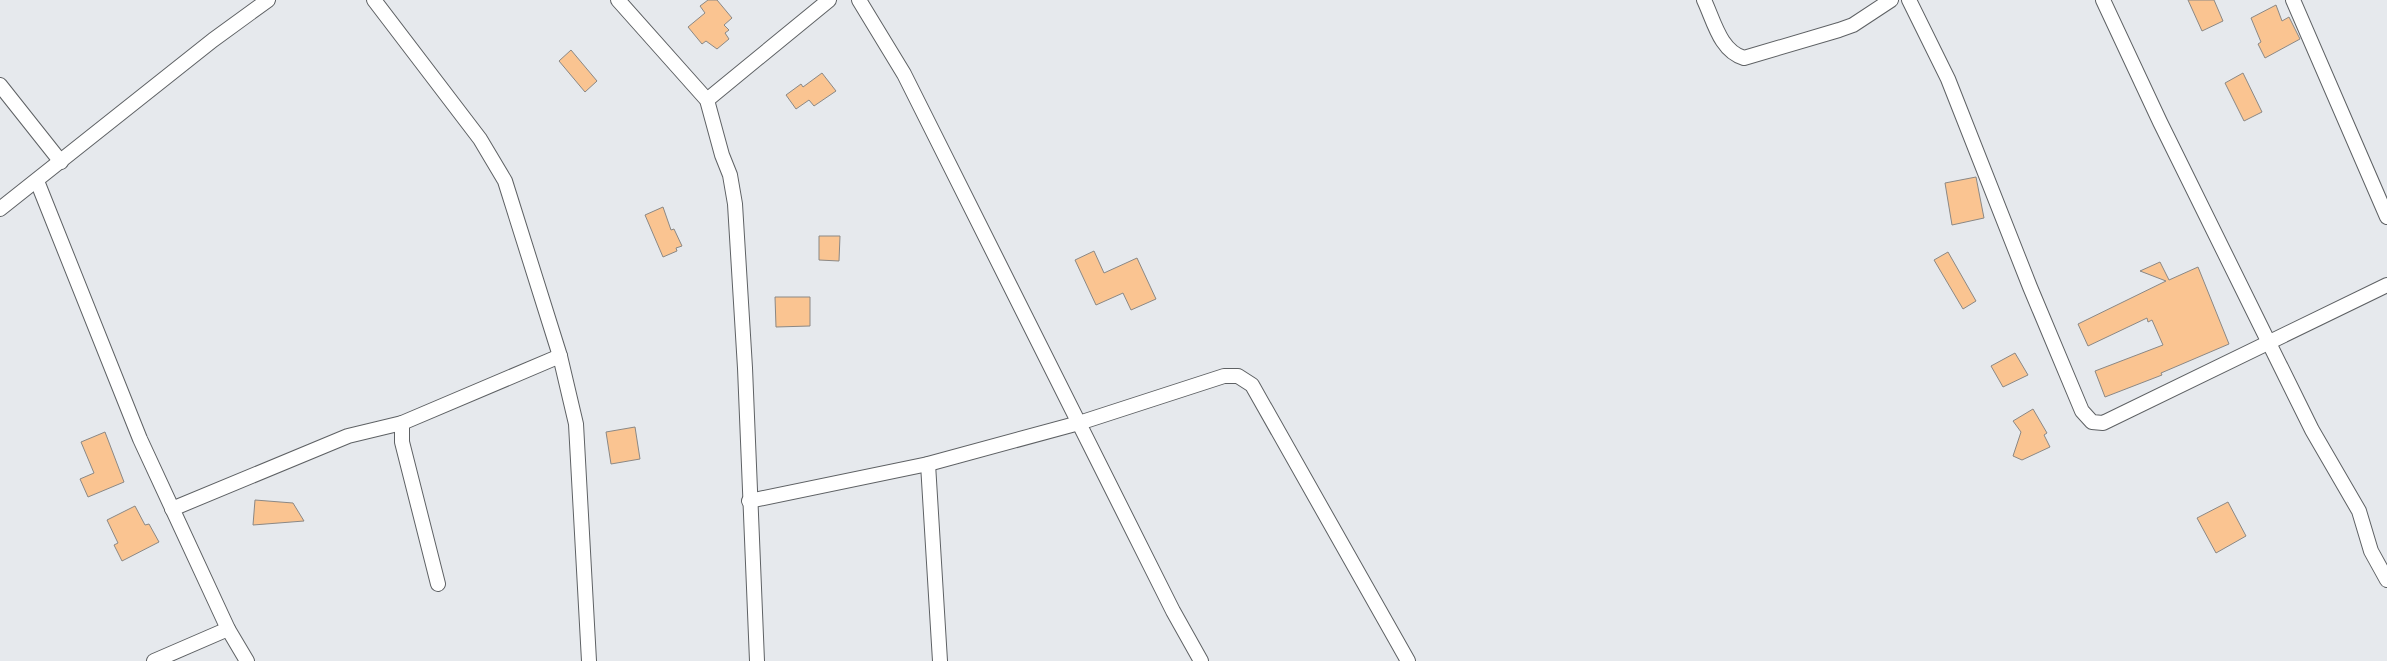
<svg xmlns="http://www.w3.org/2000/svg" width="2387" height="661" font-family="'Exo 2',sans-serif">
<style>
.building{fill:#fac491;stroke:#8b8885}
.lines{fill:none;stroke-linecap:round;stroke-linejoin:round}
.minor-casing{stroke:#5e6164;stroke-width:16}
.minor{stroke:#fff;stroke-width:14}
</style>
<rect width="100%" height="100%" fill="#e6e9ed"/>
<g class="building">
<polygon points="708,0 717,0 732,18 724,25 729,30 725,33 729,39 717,49 706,41 702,44 688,27 705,13 700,6"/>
<polygon points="2188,0 2214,0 2223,21 2202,31"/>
<polygon points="2276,5 2282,21 2289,17 2300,39 2265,58 2258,44 2261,42 2251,18"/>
<polygon points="571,50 597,81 585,92 559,61"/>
<polygon points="822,73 836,91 814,106 809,100 796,109 786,95 801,84 803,87"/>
<polygon points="2243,73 2262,112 2244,121 2225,83"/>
<polygon points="1976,177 1984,218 1952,225 1945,183"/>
<polygon points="663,207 671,230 674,229 682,246 676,248 677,251 663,257 645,215"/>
<polygon points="819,236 840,236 839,261 819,260"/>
<polygon points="1094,251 1104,273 1137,258 1156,299 1131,310 1123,293 1096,305 1075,260"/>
<polygon points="1948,252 1976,301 1963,309 1934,260"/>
<polygon points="2160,262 2169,280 2198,267 2229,344 2161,373 2162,375 2105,397 2095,371 2163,345 2152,320 2148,322 2147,318 2088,346 2078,324 2166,281 2140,271"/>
<polygon points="775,297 810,297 810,326 776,327"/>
<polygon points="2015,353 2028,375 2003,387 1991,366"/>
<polygon points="2033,409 2047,433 2044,435 2050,447 2022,460 2013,456 2021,432 2013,421"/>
<polygon points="635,427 640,459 611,464 606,432"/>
<polygon points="105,432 124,482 88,497 80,479 94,473 81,442"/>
<polygon points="255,500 293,503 304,521 253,525"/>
<polygon points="2228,502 2246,536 2216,553 2197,518"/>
<polygon points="135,506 145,525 149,524 159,542 122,561 114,545 118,543 107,520"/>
</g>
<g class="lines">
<defs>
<g id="minor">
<polyline points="374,0 480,139 505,181 560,356 576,424 589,661"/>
<polyline points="618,0 707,100 722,155 730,175 735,204 745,368 757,661"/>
<polyline points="859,0 904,74 1173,611 1201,661"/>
<path d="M1704,0C1714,21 1720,51 1744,58L1839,30L1853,25L1891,0"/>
<polyline points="1909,0 1948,79 2030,287 2082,411 2092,422 2103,423 2387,285"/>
<polyline points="2103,0 2160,122 2269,343 2312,430 2359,511 2371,551 2387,580"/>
<polyline points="2293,0 2387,217"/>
<polyline points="0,85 61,162"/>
<polyline points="707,100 829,0"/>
<polyline points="37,181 140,439 228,629 247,661"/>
<polyline points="0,209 213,40 268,0"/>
<polyline points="928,464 940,661"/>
<polyline points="749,501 928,464 1079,423 1224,376 1238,376 1252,385 1408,661"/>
<polyline points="172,509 348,436 402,423"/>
<polyline points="438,584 402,442 402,423 560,356"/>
<polyline points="154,661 228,629"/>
</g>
</defs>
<use href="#minor" class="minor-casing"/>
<use href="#minor" class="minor"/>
</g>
</svg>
